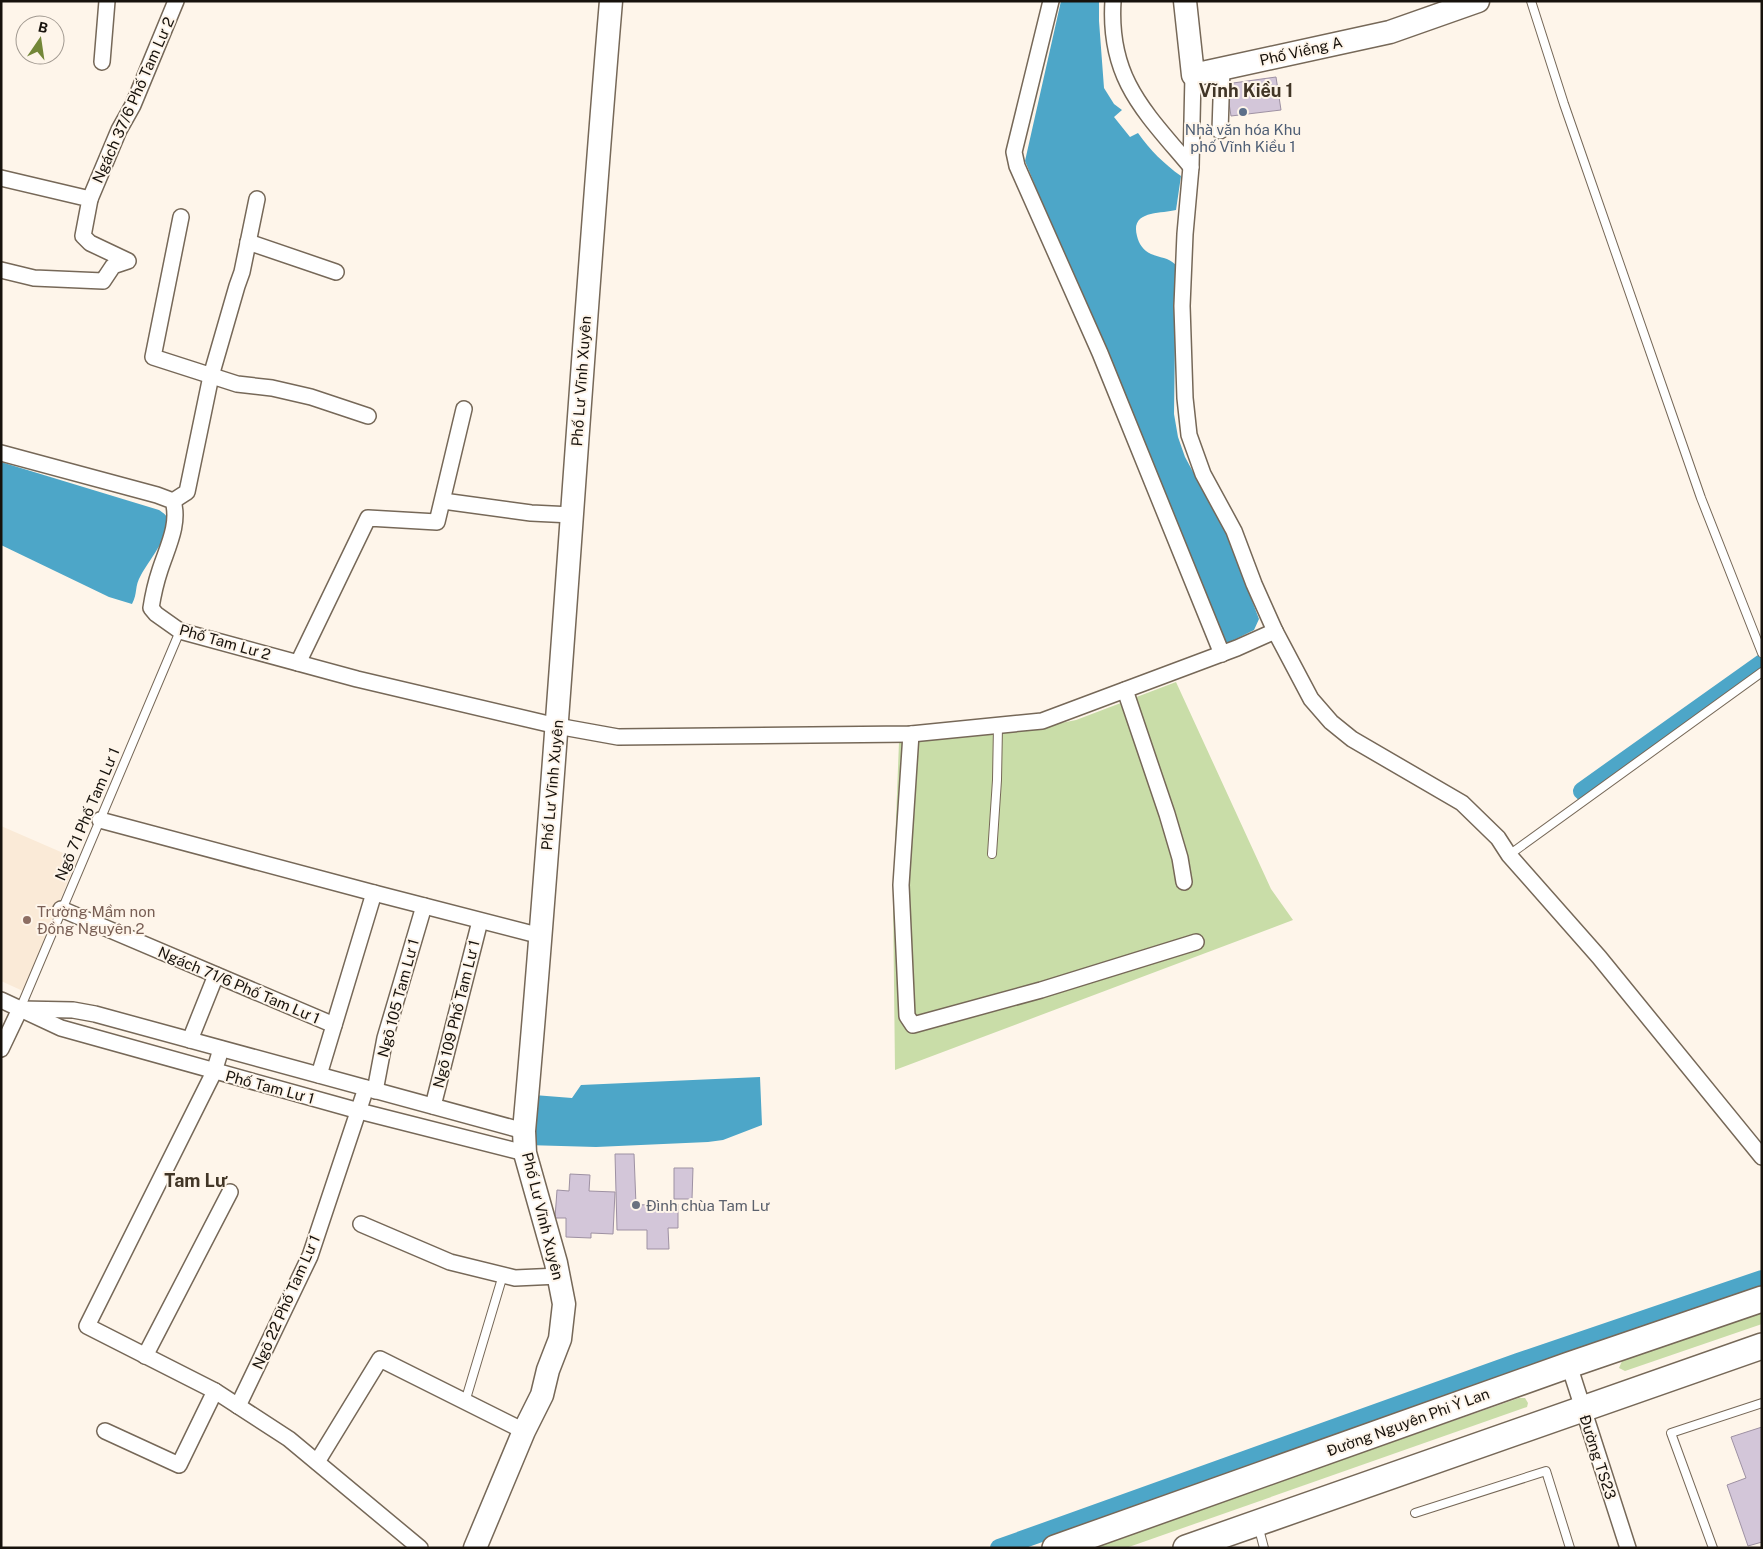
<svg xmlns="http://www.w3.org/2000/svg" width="1763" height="1549" font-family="'Public Sans',sans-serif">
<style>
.education{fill:#faead7}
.green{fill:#c9dda8}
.water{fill:#4da6c8}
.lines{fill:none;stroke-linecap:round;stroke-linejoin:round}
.canal{stroke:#4da6c8;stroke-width:18}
.building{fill:#d3c6d9;stroke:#9e91a3}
.lane-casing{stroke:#766858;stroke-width:10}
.street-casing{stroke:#766858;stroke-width:18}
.secondary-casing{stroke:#766858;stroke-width:25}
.primary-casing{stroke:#766858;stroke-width:28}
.lane{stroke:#fff;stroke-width:8}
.street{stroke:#fff;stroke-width:15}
.secondary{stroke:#fff;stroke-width:22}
.primary{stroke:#fff;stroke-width:25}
.service-dot{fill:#5c6f8a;stroke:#fef5ea;stroke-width:2}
.education-dot{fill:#8d6e63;stroke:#fef5ea;stroke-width:2}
.worship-dot{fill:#6b7280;stroke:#fef5ea;stroke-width:2}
.labels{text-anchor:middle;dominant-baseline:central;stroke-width:4;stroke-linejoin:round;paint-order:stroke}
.street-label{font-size:15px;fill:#17120c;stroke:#fef5ea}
.service-label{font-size:15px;fill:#4e5e75;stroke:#fef5ea}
.education-label{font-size:15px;fill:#785e54;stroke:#fef5ea;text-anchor:start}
.worship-label{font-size:15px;fill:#5b616d;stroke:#fef5ea;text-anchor:start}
.quarter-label{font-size:18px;font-weight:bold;fill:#413526;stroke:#fef5ea}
</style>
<rect width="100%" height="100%" fill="#fef5ea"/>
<polygon class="education" points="1,826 77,859 23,991 1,981"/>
<g class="green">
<polygon points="1176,682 1271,889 1293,920 895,1070 893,897 899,742 1031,729 1076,720"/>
<polygon points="1762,1311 1762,1324 1625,1371 1619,1368 1622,1361"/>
<polygon points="1519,1398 1525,1398 1528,1403 1527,1407 1126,1548 1088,1548"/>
</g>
<g class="water">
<path d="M1061,1H1099V21L1104,88L1114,104L1122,110L1114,117L1130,137L1138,133C1150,150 1164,164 1181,176L1176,210C1161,214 1130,210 1137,236C1139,244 1143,250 1151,254C1160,258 1168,257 1176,265L1174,414L1178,437L1185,457L1227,535L1259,619L1254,630L1230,642H1222L1025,161Z"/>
<path d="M1,462L159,510C163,513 168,515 168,522C169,536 148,562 141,575C134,587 138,593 132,604L109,597L1,545Z"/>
<polygon points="760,1077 762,1125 723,1140 708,1142 596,1147 526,1145 534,1095 572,1098 581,1085"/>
</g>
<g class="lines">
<g class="canal">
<polyline points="1582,791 1762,663"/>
<polyline points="999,1548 1518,1362 1762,1279"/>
</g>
</g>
<g class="building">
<polygon points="1276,77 1281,110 1231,116 1226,84"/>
<polygon points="615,1154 634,1154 636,1205 678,1204 678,1228 668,1228 669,1249 647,1249 647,1230 617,1230"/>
<polygon points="674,1168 693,1168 692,1199 674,1199"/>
<polygon points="570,1174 590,1175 589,1191 615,1192 613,1234 591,1233 591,1238 566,1237 566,1218 555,1218 557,1190 569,1191"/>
<polygon points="1762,1427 1762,1542 1748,1546 1727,1485 1746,1478 1731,1437"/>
</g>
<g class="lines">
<defs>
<g id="lane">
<polyline points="1531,1 1564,104 1701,498 1762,653"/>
<polyline points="992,854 997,780 998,726"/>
<polyline points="1509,855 1762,672"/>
<polyline points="20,1009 180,631"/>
<polyline points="465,1402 503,1275"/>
<polyline points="1415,1513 1546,1471 1570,1548"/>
<polyline points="1258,1525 1264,1548"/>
<polyline points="1713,1548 1671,1433 1762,1403"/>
</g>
<g id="street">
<polyline points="1051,1 1014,152 1017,166 1100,353 1222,654"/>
<path d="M1113,1C1108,79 1145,112 1191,167"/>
<polyline points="102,62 107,1"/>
<polyline points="1193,75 1191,167 1185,234 1182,306 1185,398 1189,435 1203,474 1234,531 1254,584 1275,631 1311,699 1331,722 1352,739 1462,803 1498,838 1509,855 1599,957 1762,1157"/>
<polyline points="1220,131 1222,69"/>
<polyline points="1,178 90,199 83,236 90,243 128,261 113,266 103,281 34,278 1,270"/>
<polyline points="90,199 119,130 133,105 176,1"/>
<polyline points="181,217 153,357 237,384 272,388 311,397 368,416"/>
<polyline points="248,242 336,272"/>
<path d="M1,453L157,495L173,501C180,524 167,548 160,570C156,582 153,595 151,608L156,614L180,631L357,679L557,726L618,737L911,734L1042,721L1237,648L1275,631"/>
<polyline points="173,501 187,492 211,376 237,286 242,272 257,199"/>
<polyline points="443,501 531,513 572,515"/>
<polyline points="298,663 368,518 437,522 464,409"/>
<polyline points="1125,690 1167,814 1180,858 1184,882"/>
<polyline points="911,734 901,885 907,1016 913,1025 1041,990 1196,942"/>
<polyline points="100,820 374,893 541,936"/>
<polyline points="61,909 334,1025"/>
<polyline points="1,1000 61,1028 359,1111 525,1153"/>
<polyline points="190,1040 216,975"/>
<polyline points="1,1049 20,1009 73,1010 95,1014 524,1131"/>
<polyline points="221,1049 214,1072 87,1326 215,1391 289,1439 420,1548"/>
<polyline points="319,1075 374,893"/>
<polyline points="375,1091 385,1038 424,906"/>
<polyline points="433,1106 480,921"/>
<polyline points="361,1224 450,1262 515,1278 559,1276"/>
<polyline points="145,1356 230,1192"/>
<polyline points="1569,1365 1628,1548"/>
<polyline points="238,1406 310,1256 366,1088"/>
<polyline points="105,1431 179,1465 215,1391"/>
<polyline points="317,1462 380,1359 524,1431"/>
</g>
<g id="secondary">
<polyline points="1185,1 1193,75 1390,32 1478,1"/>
<path d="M475,1548L524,1431L542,1395L548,1370L560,1339L564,1304L556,1263L525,1153L524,1131C558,755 579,378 611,1"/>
</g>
<g id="primary">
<polyline points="1055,1548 1569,1365 1762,1299"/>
<polyline points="1186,1548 1762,1346"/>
</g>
</defs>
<use href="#lane" class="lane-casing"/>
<use href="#street" class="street-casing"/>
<use href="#secondary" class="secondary-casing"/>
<use href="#primary" class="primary-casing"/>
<use href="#lane" class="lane"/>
<use href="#street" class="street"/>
<use href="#secondary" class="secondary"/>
<use href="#primary" class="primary"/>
</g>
<circle class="service-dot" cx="1243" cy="112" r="5"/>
<circle class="education-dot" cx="27" cy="920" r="5"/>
<circle class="worship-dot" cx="636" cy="1205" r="5"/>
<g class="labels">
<g class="street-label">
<text transform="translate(1301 51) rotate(-13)">Phố Viềng A</text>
<text transform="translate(133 100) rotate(-66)">Ngách 37/6 Phố Tam Lư 2</text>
<text transform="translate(581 381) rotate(-86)">Phố Lư Vĩnh Xuyên</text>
<text transform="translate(225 642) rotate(16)">Phố Tam Lư 2</text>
<text transform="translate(552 785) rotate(-85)">Phố Lư Vĩnh Xuyên</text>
<text transform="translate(87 814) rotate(-67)">Ngõ 71 Phố Tam Lư 1</text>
<text transform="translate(239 985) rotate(23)">Ngách 71/6 Phố Tam Lư 1</text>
<text transform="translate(398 998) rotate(-75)">Ngõ 105 Tam Lư 1</text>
<text transform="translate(456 1014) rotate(-76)">Ngõ 109 Phố Tam Lư 1</text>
<text transform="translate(270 1087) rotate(15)">Phố Tam Lư 1</text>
<text transform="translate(543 1216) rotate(76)">Phố Lư Vĩnh Xuyên</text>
<text transform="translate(286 1302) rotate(-66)">Ngõ 22 Phố Tam Lư 1</text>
<text transform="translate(1408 1422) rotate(-20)">Đường Nguyên Phi Ỷ Lan</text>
<text transform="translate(1598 1457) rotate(72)">Đường TS23</text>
</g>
<g class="service-label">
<text x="1243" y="129">Nhà văn hóa Khu<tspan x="1243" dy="17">phố Vĩnh Kiều 1</tspan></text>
</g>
<g class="education-label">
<text x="37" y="911">Trường Mầm non<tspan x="37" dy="17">Đồng Nguyên 2</tspan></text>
</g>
<g class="worship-label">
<text x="646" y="1205">Đình chùa Tam Lư</text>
</g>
<g class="quarter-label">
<text x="1246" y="90">Vĩnh Kiều 1</text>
<text x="196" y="1180">Tam Lư</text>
</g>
</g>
<rect width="1763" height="1549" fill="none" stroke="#17120c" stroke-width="5"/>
<g transform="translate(40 40) rotate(13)"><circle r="24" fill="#fef5ea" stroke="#a29a91"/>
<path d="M0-4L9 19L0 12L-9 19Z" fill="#738738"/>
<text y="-8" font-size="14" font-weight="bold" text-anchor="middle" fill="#17120c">B</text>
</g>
</svg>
